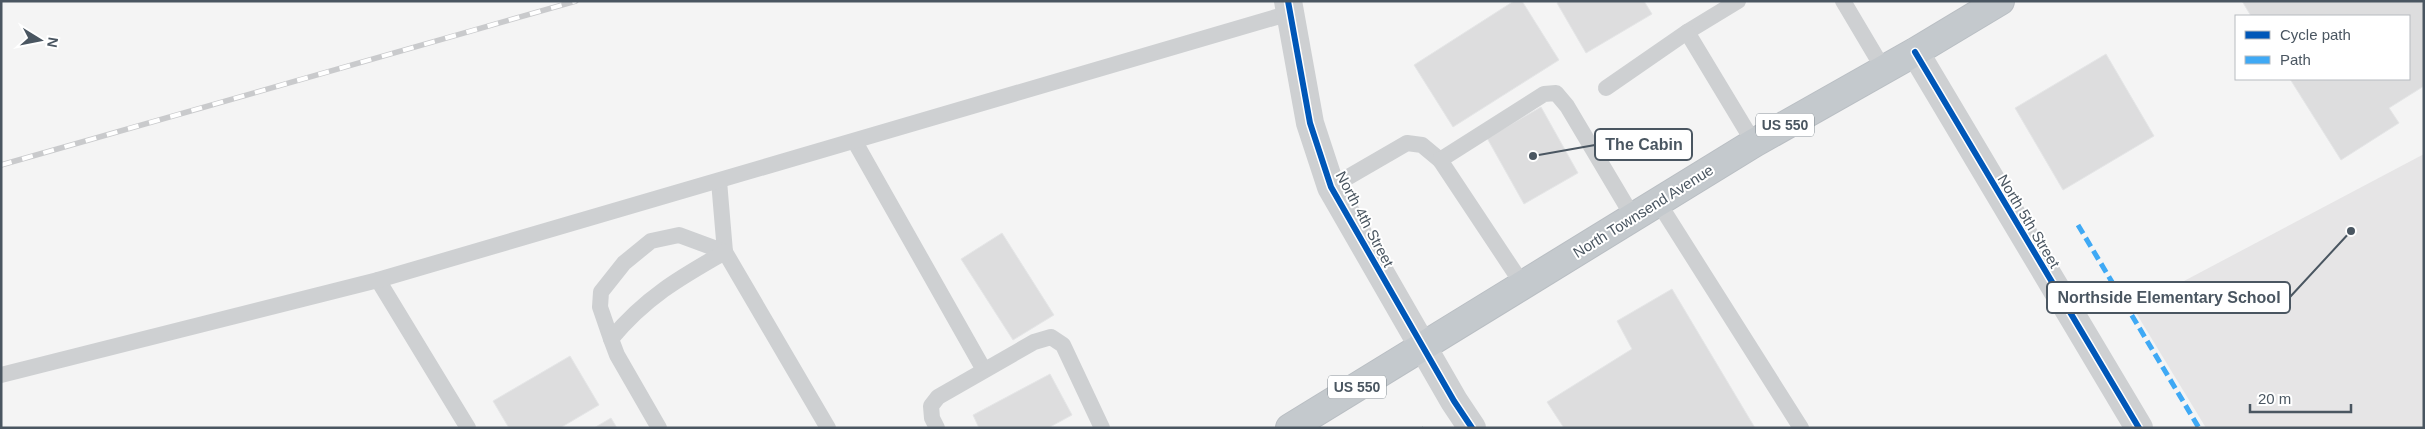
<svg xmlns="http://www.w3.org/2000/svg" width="2425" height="429" font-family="Helvetica,sans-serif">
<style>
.education{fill:#e6e5e6}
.building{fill:#ddddde;stroke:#e5e6e7}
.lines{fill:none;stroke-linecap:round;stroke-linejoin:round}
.trunk-casing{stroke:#b9bec3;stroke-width:30}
.path{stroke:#bcc7c4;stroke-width:3;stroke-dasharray:4 2.5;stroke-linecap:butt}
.service{stroke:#ced0d2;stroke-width:16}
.minor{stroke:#ced0d2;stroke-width:28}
.tertiary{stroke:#ced0d2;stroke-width:28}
.trunk{stroke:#c4c9cd;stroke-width:28}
.rail-casing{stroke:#c9cacc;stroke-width:5.5}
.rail{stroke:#fff;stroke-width:4;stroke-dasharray:11;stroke-linecap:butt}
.quiet{stroke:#3fa9f5;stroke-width:5;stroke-dasharray:10 5;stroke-linecap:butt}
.cycleway-casing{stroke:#fff;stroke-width:9}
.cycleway{stroke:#0057b8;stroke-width:6}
.labels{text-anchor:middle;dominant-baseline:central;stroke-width:4;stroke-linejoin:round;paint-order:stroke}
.shield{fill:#fff;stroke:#808990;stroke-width:1}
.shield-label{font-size:14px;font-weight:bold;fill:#4a5661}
.street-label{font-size:15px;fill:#4a5661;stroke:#fff}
.leader{fill:none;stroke:#4a5661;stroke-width:2}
.callout-dot{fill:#4a5661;stroke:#fff;stroke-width:2}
.callout{fill:#fff;stroke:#4a5661;stroke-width:2}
.callout-label{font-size:16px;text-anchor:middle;font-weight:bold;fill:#4a5661}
</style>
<rect width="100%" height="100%" fill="#f4f4f4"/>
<polygon class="education" points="2424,154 2424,428 2206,428 2133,308"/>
<g class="building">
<polygon points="1514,1 1522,1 1559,60 1453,127 1414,65"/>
<polygon points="1560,1 1644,1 1652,14 1586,53 1557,3"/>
<polygon points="2242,1 2421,1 2424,6 2424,86 2389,108 2399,123 2341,160 2290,79 2409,79 2409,16 2251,16"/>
<polygon points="2106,54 2154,136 2063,190 2015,108"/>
<polygon points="1541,107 1578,173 1524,204 1487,138"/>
<polygon points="1002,233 1054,315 1013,340 961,259"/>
<polygon points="1672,289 1755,428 1564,428 1547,402 1632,349 1617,321"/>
<polygon points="570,356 599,405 560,428 509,428 493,401"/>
<polygon points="1050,374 1072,415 1048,428 979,428 973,415"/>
<polygon points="611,418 617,428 594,428"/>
</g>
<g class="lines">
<defs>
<polyline id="trunk" points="1290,428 1754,143 1915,52 2000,1"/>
</defs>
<use href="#trunk" class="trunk-casing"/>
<polyline class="path" points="1422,428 1423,428"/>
<g class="service">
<polyline points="1738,1 1687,32 1754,143"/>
<polyline points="1843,1 1884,70"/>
<polyline points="1606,88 1687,32"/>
<polyline points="855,142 984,370"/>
<polyline points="719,181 725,252 828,428"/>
<polyline points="1331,187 1407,143 1422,145 1440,160"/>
<polyline points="1658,202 1801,428"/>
<polyline points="378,280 468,428"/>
<polyline points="1523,285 1440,160 1544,94 1556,93 1567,106 1633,217"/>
<polyline points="611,339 600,307 601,292 624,263 651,241 679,235 725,252"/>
<polyline points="1,375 378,280 1290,13"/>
<path d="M659,428L617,355L611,339C645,298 679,278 725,252"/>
<polyline points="937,428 932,418 931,406 938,397 1034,342 1051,337 1063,345 1102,428"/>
</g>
<polyline class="minor" points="1915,52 2139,428"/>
<polyline class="tertiary" points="1288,1 1310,123 1331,187 1454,401 1472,428"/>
<use href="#trunk" class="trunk"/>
<defs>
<polyline id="rail" points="1,165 576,1"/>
</defs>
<use href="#rail" class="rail-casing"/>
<use href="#rail" class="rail"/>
<polyline class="quiet" points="2078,225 2199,428"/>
<defs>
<g id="cycleway">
<polyline points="1288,1 1310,123 1331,187 1454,401 1472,428"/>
<polyline points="1915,52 2139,428"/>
</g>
</defs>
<use href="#cycleway" class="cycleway-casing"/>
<use href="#cycleway" class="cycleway"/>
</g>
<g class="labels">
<g class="shield">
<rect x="1756" y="113.5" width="58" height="23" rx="4"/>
<rect x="1328" y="375.5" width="58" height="23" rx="4"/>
</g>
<g class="shield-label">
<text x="1785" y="125">US 550</text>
<text x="1357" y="387">US 550</text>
</g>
<g class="street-label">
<text transform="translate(1643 211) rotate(-32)">North Townsend Avenue</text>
<text transform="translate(1365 219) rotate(62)">North 4th Street</text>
<text transform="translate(2029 221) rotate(59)">North 5th Street</text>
</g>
</g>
<path class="leader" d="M1533 156L1595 145M2351 231L2290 297"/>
<g class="callout-dot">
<circle cx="1533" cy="156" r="5"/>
<circle cx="2351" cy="231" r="5"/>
</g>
<g class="callout">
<rect x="1595" y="129" width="97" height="31" rx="5"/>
<rect x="2047" y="282" width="243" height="31" rx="5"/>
</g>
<g class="callout-label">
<text x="1644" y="150">The Cabin</text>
<text x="2169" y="303">Northside Elementary School</text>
</g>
<rect width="2425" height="429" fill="none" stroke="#4a5661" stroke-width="5"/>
<rect x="2235" y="15" width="175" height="65" fill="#ffffff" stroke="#b7bbc0"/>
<rect x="2245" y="31" width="25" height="8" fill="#0057b8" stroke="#b7bbc0"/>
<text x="2280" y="40" font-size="15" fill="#4a5661">Cycle path</text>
<rect x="2245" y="56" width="25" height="8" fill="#3fa9f5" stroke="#b7bbc0"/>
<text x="2280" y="65" font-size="15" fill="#4a5661">Path</text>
<g transform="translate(40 40) rotate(100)" stroke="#ffffff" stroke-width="4" paint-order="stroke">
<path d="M0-4L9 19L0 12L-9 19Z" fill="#4a5661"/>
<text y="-8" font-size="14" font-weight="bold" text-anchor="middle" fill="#4a5661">N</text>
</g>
<path d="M2250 404v8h101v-8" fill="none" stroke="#4a5661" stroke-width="2.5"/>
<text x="2258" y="404" font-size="15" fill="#4a5661" stroke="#ffffff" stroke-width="4" paint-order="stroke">20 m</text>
</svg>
